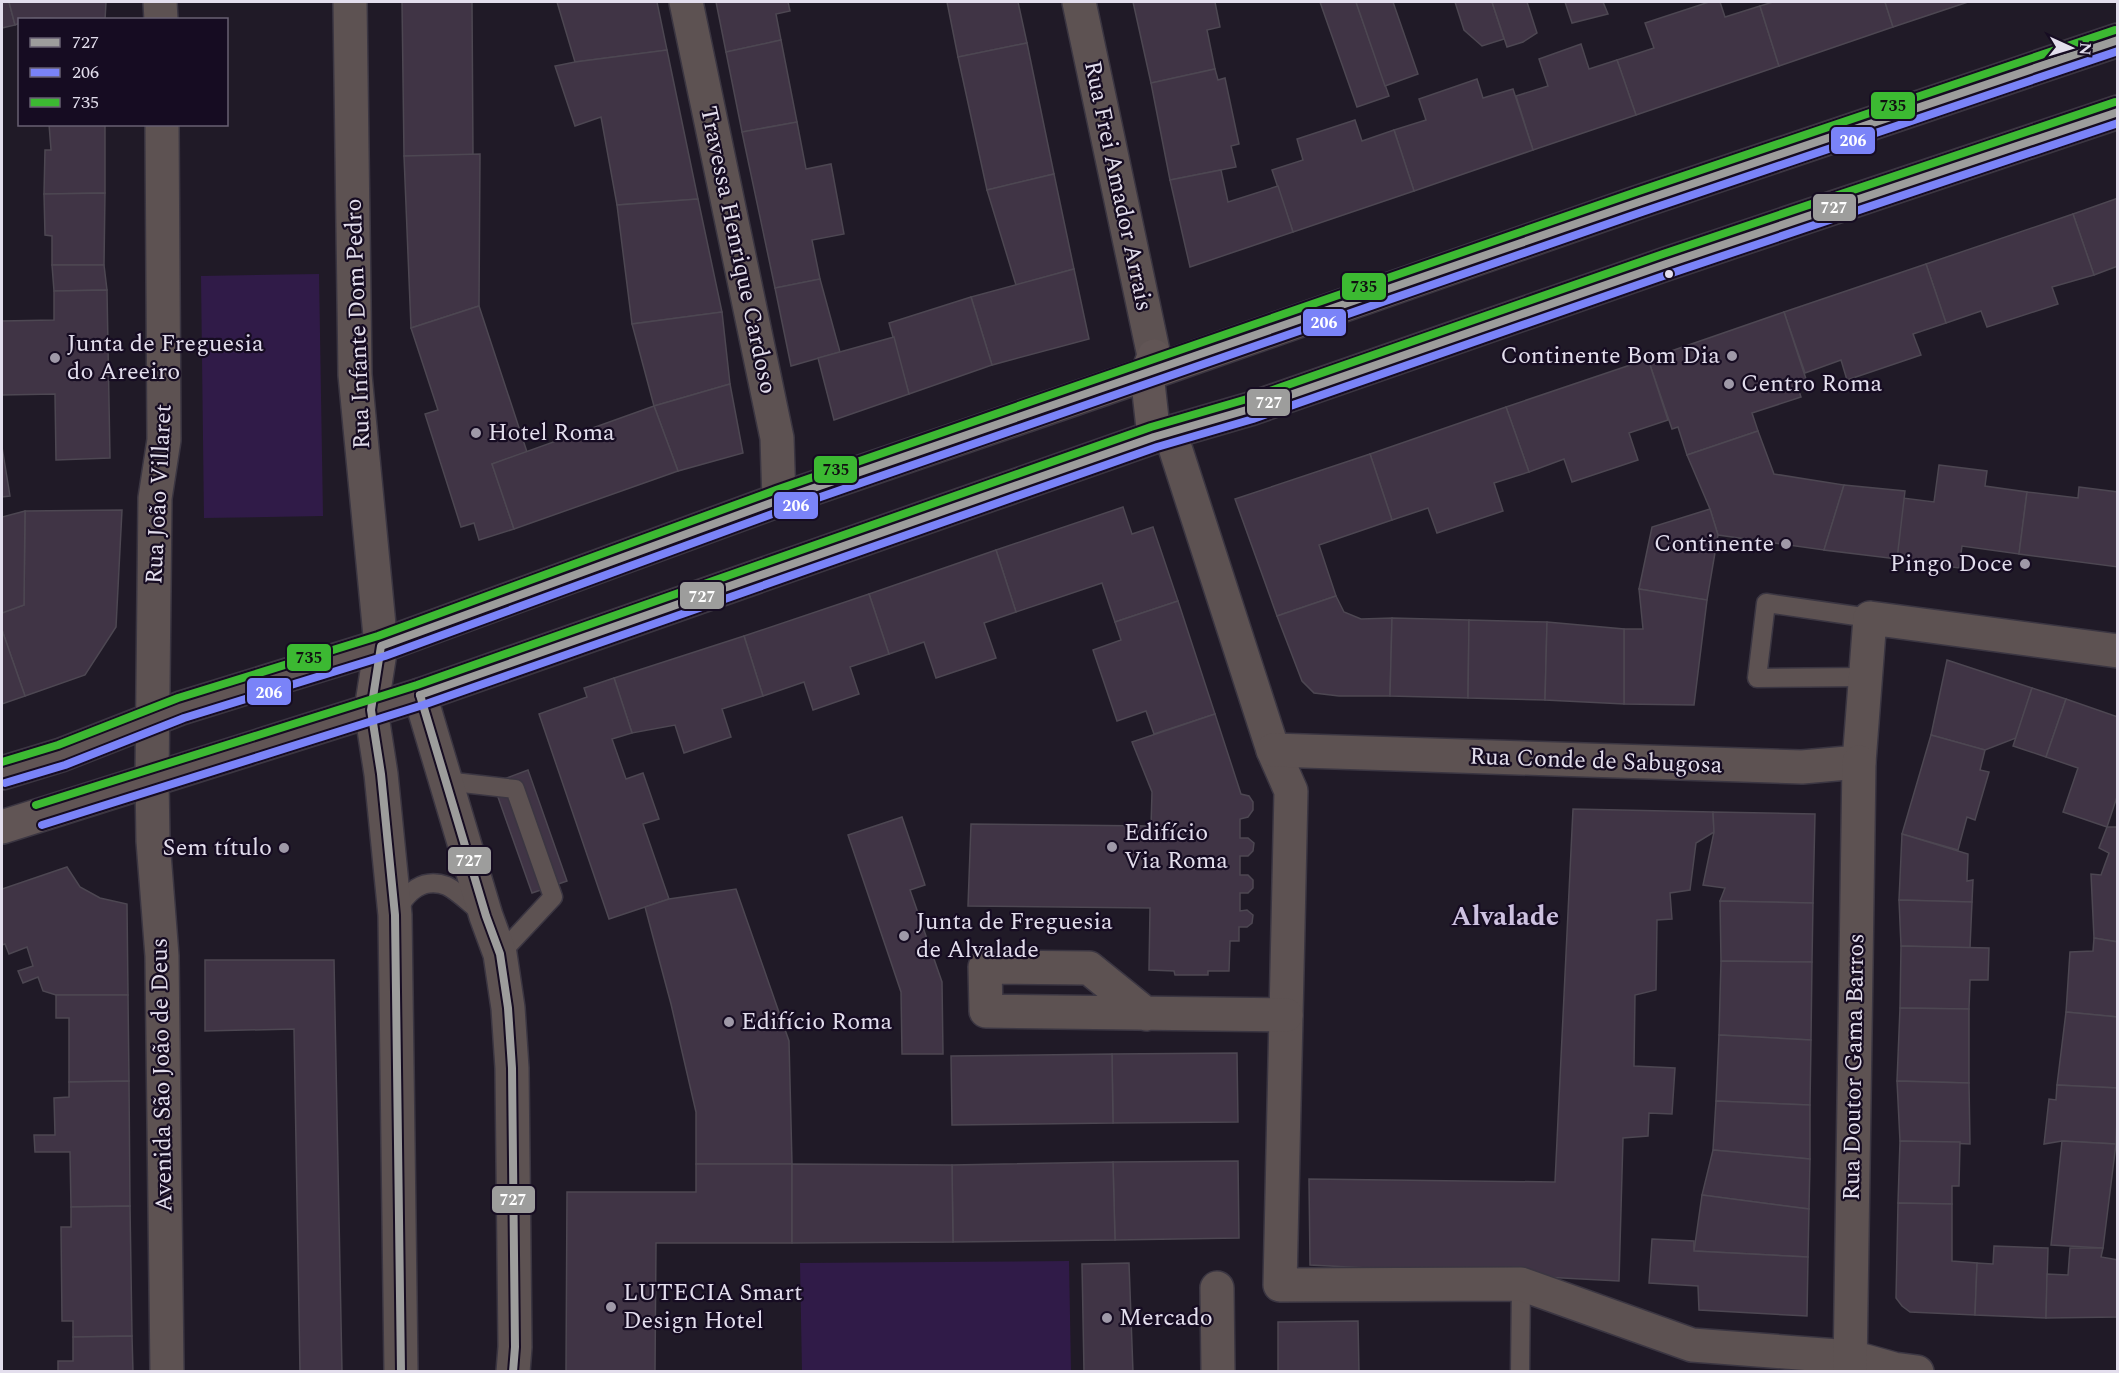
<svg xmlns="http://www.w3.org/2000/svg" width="2119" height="1373" font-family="Spectral,serif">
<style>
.green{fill:#301b48}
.building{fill:#403445;stroke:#4d4752;stroke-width:1.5}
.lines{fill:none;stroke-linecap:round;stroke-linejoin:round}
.lane-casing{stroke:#3b3642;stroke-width:21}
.street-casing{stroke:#3b3642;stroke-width:36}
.secondary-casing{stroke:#3b3642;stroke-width:36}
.lane{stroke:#5d5252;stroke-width:18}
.street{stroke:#5d5252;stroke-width:33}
.secondary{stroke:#615555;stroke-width:33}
.bus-1-casing{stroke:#160c22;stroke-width:12}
.bus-2-casing{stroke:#160c22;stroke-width:12}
.bus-3-casing{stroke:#160c22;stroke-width:12}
.bus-1{stroke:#9d9d9c;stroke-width:8}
.bus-2{stroke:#7a83f8;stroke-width:8}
.bus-3{stroke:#3cb932;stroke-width:8}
.bus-dot{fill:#e3deed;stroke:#160c22;stroke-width:2}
.poi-dot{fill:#9f99a8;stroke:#160c22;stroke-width:2}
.labels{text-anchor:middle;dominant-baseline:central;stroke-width:4.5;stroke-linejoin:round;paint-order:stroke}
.street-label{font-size:24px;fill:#e3deed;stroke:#160c22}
.poi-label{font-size:24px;fill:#e3deed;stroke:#160c22;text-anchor:start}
.quarter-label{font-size:27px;font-weight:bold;fill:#cdc1e0;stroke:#160c22}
.line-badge{stroke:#160c22;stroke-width:2}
.badge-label{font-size:16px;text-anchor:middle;font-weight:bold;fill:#fff}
.pale-badge-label{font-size:16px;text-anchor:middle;font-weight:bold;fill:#111}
</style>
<rect width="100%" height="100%" fill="#201a27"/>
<g class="green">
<polygon points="319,274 323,516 204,518 201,276"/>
<polygon points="1069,1261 1071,1371 802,1371 800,1263"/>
</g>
<g class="building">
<polygon points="2,2 9,2 15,25 2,28"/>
<polygon points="9,2 106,2 105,20 35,18 20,20 20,23 15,25"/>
<polygon points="402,2 472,2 473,156 404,156"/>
<polygon points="557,2 657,2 667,50 575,62"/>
<polygon points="716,2 788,2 790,11 776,14 781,40 726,52"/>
<polygon points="947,2 1018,2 1027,43 958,57"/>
<polygon points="1133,2 1215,2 1220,27 1207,30 1215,69 1151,83"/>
<polygon points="1320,2 1356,2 1389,96 1357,107"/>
<polygon points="1356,2 1393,2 1418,74 1385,86"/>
<polygon points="1455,2 1492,2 1504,39 1482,46 1464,30"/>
<polygon points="1492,2 1527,2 1537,33 1523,42 1507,47"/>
<polygon points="1565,2 1603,2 1608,14 1572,23"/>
<polygon points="1709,2 1720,2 1725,17 1760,6 1779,66 1636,115 1617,60 1654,48 1645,23"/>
<polygon points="1773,2 1885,2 1893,27 1779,66 1760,6"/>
<polygon points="1885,2 1968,2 1893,27"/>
<polygon points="781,40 797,122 742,132 726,52"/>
<polygon points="1027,43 1054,174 987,190 958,57"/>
<polygon points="1581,44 1589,69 1617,60 1636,115 1533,150 1516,96 1548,86 1539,59"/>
<polygon points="667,50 698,199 617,205 601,117 575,126 555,66 575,62"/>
<polygon points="1215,69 1218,80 1225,78 1239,144 1231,146 1236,167 1170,180 1151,83"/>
<polygon points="1477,79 1483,98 1513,89 1533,150 1414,191 1394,130 1426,120 1419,99"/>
<polygon points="1355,120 1362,141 1394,130 1414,191 1293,232 1272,170 1303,160 1297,139"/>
<polygon points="797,122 806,169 831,164 844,234 812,240 820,279 775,288 742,132"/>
<polygon points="49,124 105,124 105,193 44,194 45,150 51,150"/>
<polygon points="480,154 479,306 411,328 404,156"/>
<polygon points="1221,170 1228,202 1278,186 1293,232 1190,267 1170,180"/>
<polygon points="1054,174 1074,269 1016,285 987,190"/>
<polygon points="105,193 104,265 52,265 52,236 45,235 44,194"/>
<polygon points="2118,198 2118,266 2094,275 2073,214"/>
<polygon points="698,199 722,312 632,324 617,205"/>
<polygon points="2073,214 2094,275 2052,287 2058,304 1987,327 1981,311 1946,323 1926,264"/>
<polygon points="1926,264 1946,323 1913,334 1921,355 1847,380 1841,360 1805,373 1784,312"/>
<polygon points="52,265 104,265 107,290 54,291"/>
<polygon points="1074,269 1089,339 992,365 971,297"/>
<polygon points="820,279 840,352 791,366 775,288"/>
<polygon points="107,290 110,458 56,460 55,394 2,395 2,321 54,320 54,291"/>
<polygon points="971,297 992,365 909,394 889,323"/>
<polygon points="479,306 527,452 492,464 514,529 479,540 474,523 461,527 425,414 438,410 411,328"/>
<polygon points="722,312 730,384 654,406 632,324"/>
<polygon points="1784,312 1807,382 1797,385 1801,397 1752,413 1758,431 1687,455 1678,427 1672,429 1648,359"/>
<polygon points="894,337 909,394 834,420 818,358"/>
<polygon points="1648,359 1668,420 1629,433 1638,460 1572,482 1564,459 1529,472 1506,407"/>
<polygon points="730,384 743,453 678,471 654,406"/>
<polygon points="654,406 678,471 514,529 492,464"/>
<polygon points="1506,407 1529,472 1494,483 1503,511 1437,533 1428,508 1392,520 1370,454"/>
<polygon points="1758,431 1774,474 1844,485 1824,550 1718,535 1710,509 1687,455"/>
<polygon points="2,447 10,496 2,497"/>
<polygon points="1370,454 1392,520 1319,545 1336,596 1277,616 1235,499"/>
<polygon points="1939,465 1987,471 1985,486 2027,492 2019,554 1962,546 1959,568 1897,559 1903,498 1934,502"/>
<polygon points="1844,485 1905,491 1897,559 1824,550"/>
<polygon points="2079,487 2118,492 2118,567 2019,554 2027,492 2078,498"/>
<polygon points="1123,507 1132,534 1153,527 1178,601 1115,622 1102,583 1016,612 996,550"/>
<polygon points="1710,509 1718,535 1707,600 1639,589 1652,527"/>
<polygon points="122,510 116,627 85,675 25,696 2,630 2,613 24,605 25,511"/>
<polygon points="25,511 24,605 2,613 2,517"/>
<polygon points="996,550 1016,612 984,623 996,658 936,678 924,642 889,654 869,594"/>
<polygon points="1639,589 1707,600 1694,705 1624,704 1624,629 1643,629"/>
<polygon points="869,594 889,654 850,667 859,694 813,710 804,682 763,696 744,636"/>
<polygon points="1336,596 1344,612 1361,619 1392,618 1390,696 1339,696 1314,693 1302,681 1277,616"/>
<polygon points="1178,601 1215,714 1154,734 1146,711 1117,721 1093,650 1121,640 1115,622"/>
<polygon points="1392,618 1469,620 1468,698 1390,696"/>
<polygon points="1469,620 1547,622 1545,700 1468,698"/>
<polygon points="1547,622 1624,629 1624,704 1545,700"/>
<polygon points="2,630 25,696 2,704"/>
<polygon points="744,636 763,696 722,709 731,737 684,753 675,725 632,733 614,678"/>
<polygon points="1947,660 2032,688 2016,738 1985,750 1931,735"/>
<polygon points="614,678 632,733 612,739 626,779 643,773 659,819 643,824 669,899 609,919 539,714 587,697 584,688"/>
<polygon points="2032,688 2066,699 2046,757 2013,746"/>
<polygon points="2066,699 2118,717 2118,794 2107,827 2063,812 2078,768 2046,757"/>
<polygon points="1215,714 1241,794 1249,796 1253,802 1253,810 1248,817 1240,819 1240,838 1248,838 1254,843 1253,851 1248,856 1240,856 1240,875 1248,875 1253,880 1253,888 1248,893 1240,893 1240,911 1247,910 1253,915 1252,923 1247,927 1239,927 1239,941 1230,941 1229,971 1208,971 1208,975 1175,975 1174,971 1149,970 1150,908 968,906 971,824 1151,826 1152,792 1132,742"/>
<polygon points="1931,735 1985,750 1980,770 1989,772 1975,820 1967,817 1958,850 1902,834"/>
<polygon points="528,770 567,881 532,893 493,783"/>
<polygon points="1573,809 1713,812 1714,832 1696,843 1690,890 1670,893 1672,919 1657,920 1656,990 1635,995 1634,1066 1675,1068 1672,1114 1649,1113 1648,1136 1623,1138 1619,1281 1310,1265 1309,1179 1555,1182"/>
<polygon points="1713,812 1815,814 1813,903 1720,901 1725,888 1703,885 1714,832"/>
<polygon points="902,817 925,885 910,890 942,982 943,1054 902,1054 901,992 848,835"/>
<polygon points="2107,827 2118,827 2118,942 2094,938 2091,874 2101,875 2109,853 2099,848"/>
<polygon points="1902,834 1968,854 1967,881 1973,880 1972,902 1899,900"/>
<polygon points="67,867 80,887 100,898 127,904 128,995 56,995 43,991 38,977 23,983 18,971 33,966 27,947 9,954 5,944 2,945 2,889"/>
<polygon points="736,889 789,1041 792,1164 696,1164 696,1112 671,1004 645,907 669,899"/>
<polygon points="1899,900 1972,902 1970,948 1901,946"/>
<polygon points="1720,901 1813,903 1812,962 1721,961"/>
<polygon points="2094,938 2118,942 2118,1017 2066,1012 2070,952 2093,951"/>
<polygon points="1901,946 1989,948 1988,980 1970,980 1969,1009 1900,1008"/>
<polygon points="205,960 334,960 342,1372 300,1372 294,1029 205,1031"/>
<polygon points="1721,961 1812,962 1811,1040 1719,1035"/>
<polygon points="56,995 128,995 129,1081 69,1082 69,1018 56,1018"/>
<polygon points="1900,1008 1969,1009 1969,1083 1897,1081"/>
<polygon points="2066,1012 2118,1017 2118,1088 2057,1085"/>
<polygon points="1719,1035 1811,1040 1810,1105 1716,1101"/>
<polygon points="1237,1053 1238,1122 1113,1123 1112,1054"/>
<polygon points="1112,1054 1113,1123 952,1125 951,1056"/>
<polygon points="129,1081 130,1206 71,1207 70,1152 35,1152 34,1135 55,1135 54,1098 69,1097 69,1082"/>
<polygon points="1897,1081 1969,1083 1970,1144 1900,1141"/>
<polygon points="2057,1085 2118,1088 2116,1144 2062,1141 2044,1144 2049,1099 2056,1100"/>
<polygon points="1716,1101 1810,1105 1810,1159 1713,1150"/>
<polygon points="1900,1141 1960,1142 1959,1186 1952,1186 1952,1204 1898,1203"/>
<polygon points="2062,1141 2116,1144 2103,1248 2051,1245"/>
<polygon points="1713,1150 1810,1159 1809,1209 1702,1195"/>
<polygon points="1238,1161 1239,1238 1115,1240 1113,1162"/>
<polygon points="1113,1162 1115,1240 953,1242 952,1165"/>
<polygon points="696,1164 792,1164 792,1243 656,1243 655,1372 566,1372 567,1192 696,1192"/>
<polygon points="792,1164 952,1165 953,1242 792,1243"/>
<polygon points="1702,1195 1809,1209 1808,1257 1694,1251"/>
<polygon points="1898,1203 1952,1204 1952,1261 1977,1263 1975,1315 1910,1312 1902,1306 1896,1298"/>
<polygon points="130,1206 132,1336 73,1337 73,1321 62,1321 61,1227 71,1227 71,1207"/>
<polygon points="1652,1239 1694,1241 1694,1251 1808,1257 1807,1316 1699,1310 1698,1286 1649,1283"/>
<polygon points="1994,1246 2048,1248 2046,1318 1975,1315 1977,1263 1993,1264"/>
<polygon points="2070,1248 2103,1248 2101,1257 2118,1260 2118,1317 2046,1318 2047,1274 2068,1275"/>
<polygon points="1129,1263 1133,1372 1084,1372 1082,1264"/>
<polygon points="1358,1321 1359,1372 1278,1372 1278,1322"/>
<polygon points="132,1336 133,1372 58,1372 58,1361 73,1361 73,1337"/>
</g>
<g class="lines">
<defs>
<g id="lane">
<polyline points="1866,677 1757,678 1766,603 1870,618"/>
<polyline points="445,781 515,789 553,897 500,954"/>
<path d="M397,912C406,892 423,877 447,886C459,892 471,905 482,913"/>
<polyline points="1520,1372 1521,1284"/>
</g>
<g id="street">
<polyline points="160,2 161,20"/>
<polyline points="350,2 355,375 381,646"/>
<polyline points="686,2 777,438 779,500"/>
<polyline points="1079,2 1157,370"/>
<polyline points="162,124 164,440 155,498 152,779 153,841 162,956 167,1372"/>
<polyline points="1170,432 1273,750 1291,791 1280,1285 1521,1284 1692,1345 1851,1357 1894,1369 1917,1372"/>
<polyline points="420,695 486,916 500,954 508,1008 512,1068 515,1347 513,1372"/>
<polyline points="371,710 381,774 395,915 401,1372"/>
<polyline points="1273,750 1802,767 1859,762 1870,618 2118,651"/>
<polyline points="1146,1014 1089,968 985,967 986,1011 1286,1015"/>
<polyline points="1217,1288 1218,1372"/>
<polyline points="1850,1372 1859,762"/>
</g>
<g id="secondary">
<polyline points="1154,356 1147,374 1154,437"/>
<polyline points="371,710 381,646"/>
<polyline points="2,773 61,755 181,708 381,646 779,500 1147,374 1639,202 2118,40"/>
<polyline points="2,827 420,695 1154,437 1250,409 1666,264 2118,112"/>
</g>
</defs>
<use href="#lane" class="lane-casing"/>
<use href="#street" class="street-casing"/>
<use href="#secondary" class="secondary-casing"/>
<use href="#lane" class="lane"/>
<use href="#street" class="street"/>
<use href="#secondary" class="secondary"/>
<defs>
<g id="bus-1">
<polyline points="420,695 1154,437 1250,409 1666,264 2118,112"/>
<polyline points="420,695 486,916 500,954 508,1008 512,1068 515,1347 513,1372"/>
<polyline points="401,1372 395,915 381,774 371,710 381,646 779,500 1639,202 2118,40"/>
</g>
<g id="bus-2">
<polyline points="5,783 65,765 184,718 385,656 783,510 1642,212 2118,51"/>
<polyline points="42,825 423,705 1157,447 1253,419 1669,274 2118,123"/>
</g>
<g id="bus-3">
<polyline points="2,762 58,745 178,698 378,636 776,490 1636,192 2115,30"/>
<polyline points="36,805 417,685 1151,427 1247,399 1663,254 2115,102"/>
</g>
</defs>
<use href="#bus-1" class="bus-1-casing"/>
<use href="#bus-2" class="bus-2-casing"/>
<use href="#bus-3" class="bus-3-casing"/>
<use href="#bus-1" class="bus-1"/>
<use href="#bus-2" class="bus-2"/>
<use href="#bus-3" class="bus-3"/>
</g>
<circle class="bus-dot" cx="1669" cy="274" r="5"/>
<g class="poi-dot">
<circle cx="1732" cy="356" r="6"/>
<circle cx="55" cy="358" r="6"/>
<circle cx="1729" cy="384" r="6"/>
<circle cx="476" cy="433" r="6"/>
<circle cx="1786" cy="544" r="6"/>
<circle cx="2025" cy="564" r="6"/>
<circle cx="1112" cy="847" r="6"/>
<circle cx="284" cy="848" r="6"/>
<circle cx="904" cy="936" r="6"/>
<circle cx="729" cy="1022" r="6"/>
<circle cx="611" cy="1307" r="6"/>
<circle cx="1107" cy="1318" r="6"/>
</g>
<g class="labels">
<g class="street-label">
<text transform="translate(1118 186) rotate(78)">Rua Frei Amador Arrais</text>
<text transform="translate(738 250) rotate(78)">Travessa Henrique Cardoso</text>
<text transform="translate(358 324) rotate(-92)">Rua Infante Dom Pedro</text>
<text transform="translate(159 494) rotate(-87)">Rua João Villaret</text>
<text transform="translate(1596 761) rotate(2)">Rua Conde de Sabugosa</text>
<text transform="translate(1854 1067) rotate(-89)">Rua Doutor Gama Barros</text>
<text transform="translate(162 1075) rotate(-91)">Avenida São João de Deus</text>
</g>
<g class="poi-label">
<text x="67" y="344">Junta de Freguesia<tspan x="67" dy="28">do Areeiro</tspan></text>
<text x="1720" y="356" text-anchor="end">Continente Bom Dia</text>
<text x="1741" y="384">Centro Roma</text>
<text x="488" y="433">Hotel Roma</text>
<text x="1774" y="544" text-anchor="end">Continente</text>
<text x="2013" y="564" text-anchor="end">Pingo Doce</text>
<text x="1124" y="833">Edifício<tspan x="1124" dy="28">Via Roma</tspan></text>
<text x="272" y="848" text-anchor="end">Sem título</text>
<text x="916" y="922">Junta de Freguesia<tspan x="916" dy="28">de Alvalade</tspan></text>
<text x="741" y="1022">Edifício Roma</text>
<text x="623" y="1293">LUTECIA Smart<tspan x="623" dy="28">Design Hotel</tspan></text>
<text x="1119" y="1318">Mercado</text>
</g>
<g class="quarter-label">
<text x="1505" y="917">Alvalade</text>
</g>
</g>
<g class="line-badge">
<rect x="1870" y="91" width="46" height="29" rx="6" fill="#3cb932"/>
<rect x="1830" y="126" width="46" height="29" rx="6" fill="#7a83f8"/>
<rect x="1812" y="193" width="45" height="29" rx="6" fill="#9d9d9c"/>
<rect x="1341" y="272" width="46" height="29" rx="6" fill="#3cb932"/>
<rect x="1302" y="308" width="45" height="29" rx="6" fill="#7a83f8"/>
<rect x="1246" y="388" width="45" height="29" rx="6" fill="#9d9d9c"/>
<rect x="813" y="455" width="45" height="29" rx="6" fill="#3cb932"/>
<rect x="773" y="491" width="46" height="29" rx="6" fill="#7a83f8"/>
<rect x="679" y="581" width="46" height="29" rx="6" fill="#9d9d9c"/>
<rect x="286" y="643" width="46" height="29" rx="6" fill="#3cb932"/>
<rect x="246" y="677" width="46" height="29" rx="6" fill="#7a83f8"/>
<rect x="447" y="846" width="45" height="29" rx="6" fill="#9d9d9c"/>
<rect x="491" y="1185" width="45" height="29" rx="6" fill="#9d9d9c"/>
</g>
<g class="badge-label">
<text x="1853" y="146">206</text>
<text x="1834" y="213">727</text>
<text x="1324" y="328">206</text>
<text x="1269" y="408">727</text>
<text x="796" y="511">206</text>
<text x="702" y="602">727</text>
<text x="269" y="698">206</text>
<text x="469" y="866">727</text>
<text x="513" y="1205">727</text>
</g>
<g class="pale-badge-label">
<text x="1893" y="111">735</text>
<text x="1364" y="292">735</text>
<text x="836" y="475">735</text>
<text x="309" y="663">735</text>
</g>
<rect width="2119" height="1373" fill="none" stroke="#e3deed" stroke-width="6"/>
<rect x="18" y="18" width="210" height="108" fill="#160c22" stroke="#686073" stroke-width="1.5"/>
<rect x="30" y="38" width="30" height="9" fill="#9d9d9c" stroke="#686073" stroke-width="1.5"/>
<text x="72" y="48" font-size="18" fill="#e3deed">727</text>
<rect x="30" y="68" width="30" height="9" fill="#7a83f8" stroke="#686073" stroke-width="1.5"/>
<text x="72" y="78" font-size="18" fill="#e3deed">206</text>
<rect x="30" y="98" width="30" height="9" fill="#3cb932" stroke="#686073" stroke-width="1.5"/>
<text x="72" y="108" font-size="18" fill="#e3deed">735</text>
<g transform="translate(2071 48) rotate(94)" stroke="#160c22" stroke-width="4.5" paint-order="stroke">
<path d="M0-4.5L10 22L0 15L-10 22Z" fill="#e3deed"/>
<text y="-9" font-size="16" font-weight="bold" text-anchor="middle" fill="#e3deed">N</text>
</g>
</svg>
